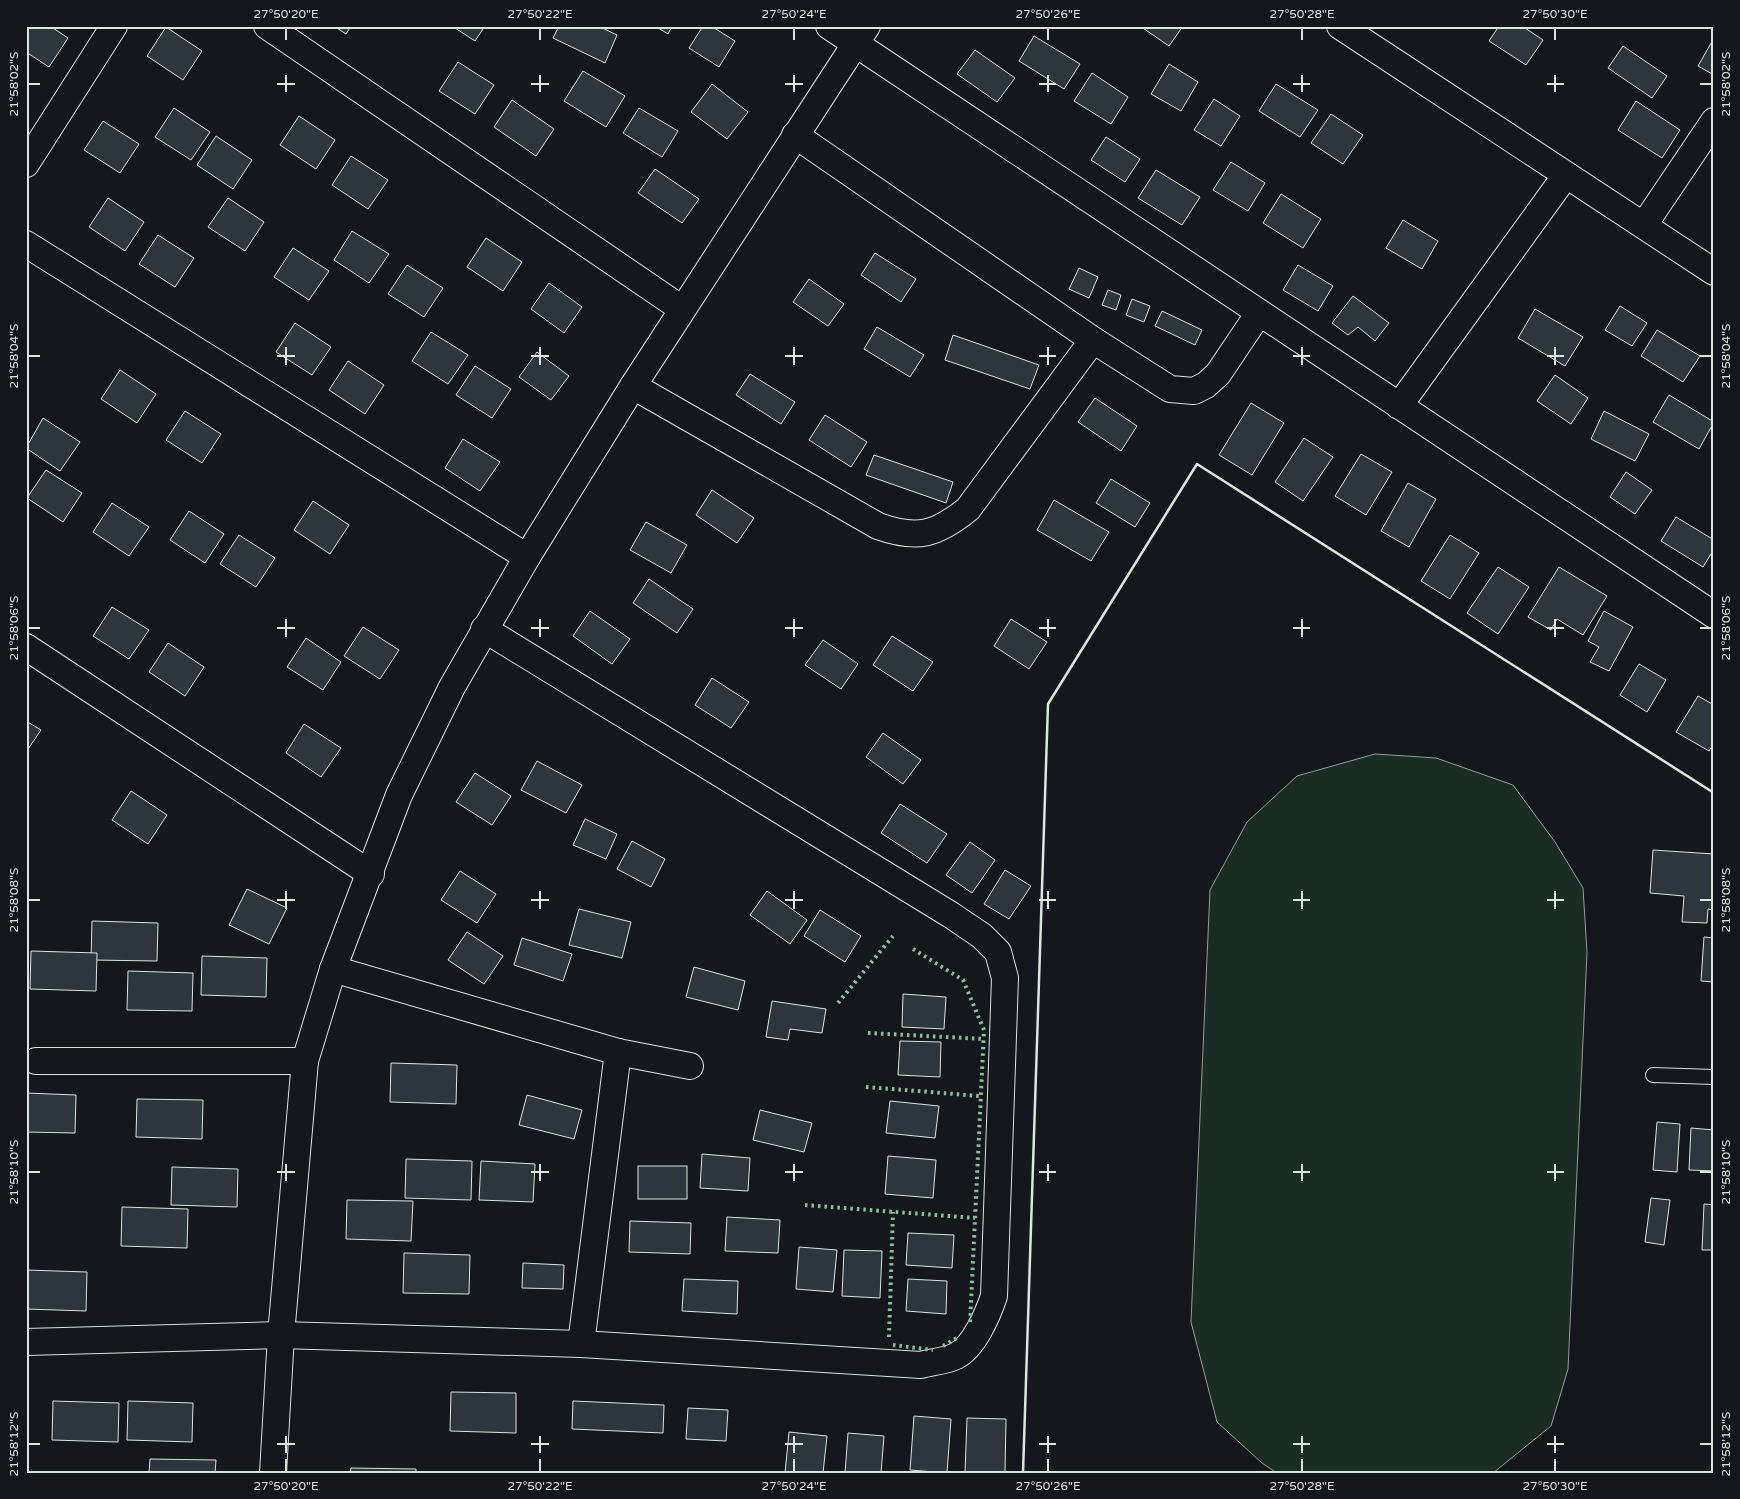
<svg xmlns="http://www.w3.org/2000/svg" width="1740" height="1499" font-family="'Varela Round',sans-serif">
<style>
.green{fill:#1a2d24;stroke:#939e99}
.building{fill:#2c363c;stroke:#d8e6dc}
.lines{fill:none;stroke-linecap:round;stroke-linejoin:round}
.service-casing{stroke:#d8e6dc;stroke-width:16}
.minor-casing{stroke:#d8e6dc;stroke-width:28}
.service{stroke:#14181c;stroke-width:14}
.minor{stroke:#14181c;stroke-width:26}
.hedge{stroke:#8ac095;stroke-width:4;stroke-dasharray:2.5 4;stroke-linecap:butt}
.wall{stroke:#d8e6dc;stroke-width:2.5}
.ticks{fill:none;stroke:#d8e6dc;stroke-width:2}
.neatline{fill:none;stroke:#d8e6dc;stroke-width:2}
.ticks-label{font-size:12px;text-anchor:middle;fill:#d8e6dc}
</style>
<rect width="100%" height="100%" fill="#14181c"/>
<polygon class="green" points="1375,754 1436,758 1513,785 1555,842 1583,888 1587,953 1568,1369 1551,1426 1493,1473 1277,1473 1262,1463 1217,1422 1191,1322 1210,890 1247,822 1297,776"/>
<g class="building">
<polygon points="26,26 50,26 68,38 49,67 26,52"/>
<polygon points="334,26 351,26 346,34"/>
<polygon points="452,26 485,26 475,41"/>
<polygon points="559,26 598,26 617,35 605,63 553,38"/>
<polygon points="655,26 672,26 668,34"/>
<polygon points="703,26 711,26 735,41 719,67 689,48"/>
<polygon points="1140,26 1183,26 1169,46"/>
<polygon points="1499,26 1522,26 1543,40 1526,65 1489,41"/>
<polygon points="166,27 202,51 183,80 147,56"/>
<polygon points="1034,36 1080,64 1064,89 1019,61"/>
<polygon points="1714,38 1714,75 1698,66"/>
<polygon points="1623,46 1667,76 1652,98 1608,68"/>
<polygon points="975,50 1015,78 997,102 957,74"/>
<polygon points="458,62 494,85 475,114 439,91"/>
<polygon points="1169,64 1198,82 1181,111 1151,94"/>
<polygon points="583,71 625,96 606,127 564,101"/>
<polygon points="1092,73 1128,97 1111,124 1074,101"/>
<polygon points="712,84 748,112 727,139 691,112"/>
<polygon points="1276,84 1318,110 1300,137 1259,111"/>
<polygon points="1214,99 1240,116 1221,146 1194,130"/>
<polygon points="512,100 554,129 536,156 494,127"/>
<polygon points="1636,101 1680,130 1662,158 1618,130"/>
<polygon points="174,108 210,132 191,160 155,137"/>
<polygon points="639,108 678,131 662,157 623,133"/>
<polygon points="1331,114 1363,135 1343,164 1311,143"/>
<polygon points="299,116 335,140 316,169 280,145"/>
<polygon points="103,121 139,144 120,173 84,150"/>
<polygon points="216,136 252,160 233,189 197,165"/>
<polygon points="1106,137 1140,159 1125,182 1091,160"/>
<polygon points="351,156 388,180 368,209 332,185"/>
<polygon points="1231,162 1265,183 1248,211 1213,190"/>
<polygon points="655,169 699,199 682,223 638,193"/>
<polygon points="1156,170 1200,197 1182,225 1138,198"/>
<polygon points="1281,194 1321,219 1303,248 1263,223"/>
<polygon points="108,198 144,222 125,251 89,227"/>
<polygon points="228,198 264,222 245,251 208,227"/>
<polygon points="1403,220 1438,241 1422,269 1386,248"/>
<polygon points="352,231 389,254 369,283 334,260"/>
<polygon points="158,235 194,258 175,287 139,264"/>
<polygon points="486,238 522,262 503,291 467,267"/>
<polygon points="293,248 329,271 309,300 274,277"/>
<polygon points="875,253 916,279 901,302 861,275"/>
<polygon points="407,265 443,288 424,317 388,294"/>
<polygon points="1298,265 1333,286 1318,311 1283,290"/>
<polygon points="1079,268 1098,277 1089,298 1069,289"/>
<polygon points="809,279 844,304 828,326 793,302"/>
<polygon points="549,283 582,307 564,333 531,309"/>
<polygon points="1108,290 1121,295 1116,310 1102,305"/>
<polygon points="1353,296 1389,323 1375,341 1358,327 1348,335 1332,323"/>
<polygon points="1132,299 1150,306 1144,322 1126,315"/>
<polygon points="1620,306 1647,323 1632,346 1605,330"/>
<polygon points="1535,309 1583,337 1565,366 1518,338"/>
<polygon points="1162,311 1202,330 1195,345 1155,326"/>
<polygon points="295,323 331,347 312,375 276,352"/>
<polygon points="877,327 924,355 910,377 864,349"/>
<polygon points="1657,330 1700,356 1683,382 1641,356"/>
<polygon points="431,332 468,355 448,384 412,361"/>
<polygon points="953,335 1039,365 1030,389 945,360"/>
<polygon points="537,352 569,376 551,400 519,377"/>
<polygon points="348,361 384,385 365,414 329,390"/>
<polygon points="475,366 511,389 492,418 456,395"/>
<polygon points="120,370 156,394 137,423 101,399"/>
<polygon points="750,374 795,402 781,424 736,395"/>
<polygon points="1555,375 1588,398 1571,424 1537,401"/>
<polygon points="1669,395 1714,422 1699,449 1653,422"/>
<polygon points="1095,398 1137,426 1121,451 1078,422"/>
<polygon points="1251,403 1284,423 1252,475 1219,455"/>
<polygon points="185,411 221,434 202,463 166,440"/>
<polygon points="1604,411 1649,434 1635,461 1591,439"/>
<polygon points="825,415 867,442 851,467 809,440"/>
<polygon points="43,418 80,442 60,471 26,448"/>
<polygon points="1304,438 1333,457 1303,501 1275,482"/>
<polygon points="463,439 500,462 480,491 445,468"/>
<polygon points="1361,454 1392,472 1366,515 1335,496"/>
<polygon points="874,455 953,482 946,503 866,475"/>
<polygon points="46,470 82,493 63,522 27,498"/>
<polygon points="1626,472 1652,490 1635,514 1610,497"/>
<polygon points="1111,479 1150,503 1135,527 1096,503"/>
<polygon points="1408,483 1436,499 1409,547 1381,531"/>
<polygon points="712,490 754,518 737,543 696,515"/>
<polygon points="1054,500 1109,532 1091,561 1037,530"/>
<polygon points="313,501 349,525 330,554 294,530"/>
<polygon points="112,503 149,527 129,556 93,532"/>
<polygon points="189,511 224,534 205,563 170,540"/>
<polygon points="1676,517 1714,540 1714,549 1703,567 1661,541"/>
<polygon points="646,522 687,545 671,573 630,550"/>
<polygon points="239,535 275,558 256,587 220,564"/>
<polygon points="1450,535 1479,553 1450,599 1421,581"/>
<polygon points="1498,567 1529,587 1498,634 1467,613"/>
<polygon points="1559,567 1607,596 1583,635 1557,619 1551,630 1528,617"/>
<polygon points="649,579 693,609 677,633 633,603"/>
<polygon points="112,607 149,630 129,659 93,636"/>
<polygon points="590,611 630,639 612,664 573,636"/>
<polygon points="1604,611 1633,627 1609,671 1590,662 1599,647 1588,641"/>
<polygon points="1011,619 1047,642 1029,669 994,646"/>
<polygon points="363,627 399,650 380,679 344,656"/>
<polygon points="892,636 933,662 913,691 873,665"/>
<polygon points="306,638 341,662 323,690 287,667"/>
<polygon points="823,640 858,664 841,689 805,665"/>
<polygon points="168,643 204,667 185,696 149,672"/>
<polygon points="1639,664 1666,680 1647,712 1620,695"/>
<polygon points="712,678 749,702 731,728 695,705"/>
<polygon points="1698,696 1714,705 1714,743 1709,751 1676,732"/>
<polygon points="26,721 41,730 26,752"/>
<polygon points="304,724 341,748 321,777 286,753"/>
<polygon points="883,733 921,760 903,784 866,757"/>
<polygon points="537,761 582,785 566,813 521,790"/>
<polygon points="475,773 511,796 492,825 456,802"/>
<polygon points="131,791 167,815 148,844 112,820"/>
<polygon points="900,804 947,834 927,863 881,833"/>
<polygon points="585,819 617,834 606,859 573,845"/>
<polygon points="632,841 665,859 651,887 617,869"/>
<polygon points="970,842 995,860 972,893 946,875"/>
<polygon points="1653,850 1714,854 1714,910 1708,909 1707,923 1682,922 1684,896 1650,893"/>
<polygon points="1005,870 1031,886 1009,919 984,904"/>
<polygon points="460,871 496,894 477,923 441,900"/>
<polygon points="247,889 287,908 269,944 229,925"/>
<polygon points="767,891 807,920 790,944 750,915"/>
<polygon points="579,909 631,922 622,958 569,945"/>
<polygon points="820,910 861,936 845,962 804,936"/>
<polygon points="92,921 158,923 157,961 91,960"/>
<polygon points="467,932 503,956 484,984 448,960"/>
<polygon points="1704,937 1714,938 1714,982 1701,981"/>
<polygon points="522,938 572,954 563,981 514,965"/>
<polygon points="31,951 97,953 96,991 30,989"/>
<polygon points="202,956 267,958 266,997 201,995"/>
<polygon points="694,967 745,981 738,1010 686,997"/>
<polygon points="128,971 193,973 192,1011 127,1010"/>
<polygon points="903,994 946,997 944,1029 902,1027"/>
<polygon points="772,1001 826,1009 822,1033 790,1029 788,1040 766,1037"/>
<polygon points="900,1041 941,1042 940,1077 898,1075"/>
<polygon points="391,1063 457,1065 456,1104 390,1102"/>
<polygon points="26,1093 76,1095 75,1133 26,1132"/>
<polygon points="527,1095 582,1110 574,1139 519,1125"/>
<polygon points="137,1099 203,1100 202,1139 136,1137"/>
<polygon points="890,1101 939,1106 935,1138 886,1133"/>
<polygon points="760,1110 812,1123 804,1152 753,1140"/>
<polygon points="1657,1122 1680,1124 1677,1172 1653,1170"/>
<polygon points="1691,1128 1714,1130 1714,1171 1689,1170"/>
<polygon points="702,1154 750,1158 748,1191 700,1188"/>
<polygon points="888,1156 936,1160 933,1198 885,1194"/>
<polygon points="406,1159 472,1161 471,1200 405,1198"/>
<polygon points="481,1161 535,1164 533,1202 479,1200"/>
<rect x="638" y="1166" width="49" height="33"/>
<polygon points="172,1167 238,1169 237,1207 171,1205"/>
<polygon points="1651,1198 1670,1200 1664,1245 1645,1242"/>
<polygon points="347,1200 413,1201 411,1241 346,1239"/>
<polygon points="1704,1204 1714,1205 1714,1250 1702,1250"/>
<polygon points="122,1207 188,1209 187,1248 121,1246"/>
<polygon points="727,1217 780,1220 778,1253 725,1251"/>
<polygon points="630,1221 691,1223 690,1254 629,1252"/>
<polygon points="908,1233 954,1235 952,1268 906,1265"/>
<polygon points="799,1247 837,1250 833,1292 796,1289"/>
<polygon points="844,1250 882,1251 880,1298 842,1296"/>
<polygon points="404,1253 470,1255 469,1294 403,1293"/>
<polygon points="523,1263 564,1265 563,1289 522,1288"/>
<polygon points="26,1270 87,1272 86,1311 26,1309"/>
<polygon points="684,1279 738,1281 737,1314 682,1311"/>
<polygon points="908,1279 947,1281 946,1314 906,1311"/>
<polygon points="451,1392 516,1393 516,1433 450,1431"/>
<polygon points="53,1401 119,1403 118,1442 52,1440"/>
<polygon points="128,1401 193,1403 192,1442 127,1440"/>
<polygon points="573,1401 664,1405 663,1433 572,1429"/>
<polygon points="688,1408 728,1410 726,1441 686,1439"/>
<polygon points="914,1416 951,1419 947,1473 910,1470"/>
<polygon points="967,1418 1006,1419 1005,1473 965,1473"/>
<polygon points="789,1432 827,1436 823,1473 785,1473"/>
<polygon points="848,1433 884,1436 881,1473 845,1473"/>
<polygon points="150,1459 216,1460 215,1473 149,1473"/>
<polygon points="351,1468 416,1469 416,1473 350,1473"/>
</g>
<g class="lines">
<defs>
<polyline id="service" points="1653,1075 1714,1077"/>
<g id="minor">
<polyline points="267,26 682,309"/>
<polyline points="829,26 1714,615"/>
<polyline points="1340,26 1714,272"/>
<polyline points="795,135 1093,340 1170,389 1194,391 1206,385 1218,374 1259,313"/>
<polyline points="26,164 114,26"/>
<polyline points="1644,225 1714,121"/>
<polyline points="26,244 527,557"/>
<path d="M633,386L878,526C917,540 936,535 968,509L1093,340"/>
<polyline points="1399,406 1566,175"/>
<polyline points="26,647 371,874"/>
<polyline points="333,969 618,1052 690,1066"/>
<polyline points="36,1061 305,1061"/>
<path d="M26,1342L281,1335L581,1344L921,1365C932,1362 946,1361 956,1356C974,1347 988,1314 994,1296L1005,978L998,952L982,936L951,915L484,629"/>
<polyline points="581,1344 618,1052"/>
<polyline points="273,1473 281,1335 305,1061 333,969 399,795 452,687 527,557 633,386 867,26"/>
</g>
</defs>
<use href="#service" class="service-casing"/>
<use href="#minor" class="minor-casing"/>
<use href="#service" class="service"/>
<use href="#minor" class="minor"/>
<g class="hedge">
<polyline points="913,949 963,980 984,1030 970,1324"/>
<polyline points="838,1003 893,936"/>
<polyline points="868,1033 984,1039"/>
<polyline points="866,1087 980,1096"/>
<polyline points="805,1205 975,1218"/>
<polyline points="889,1337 893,1212"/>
<polyline points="893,1345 933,1350"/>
<polyline points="943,1346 957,1338"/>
</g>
<polyline class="wall" points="1023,1473 1048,704 1197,464 1714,793"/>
</g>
<path class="ticks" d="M286,28V40M540,28V40M794,28V40M1048,28V40M1302,28V40M1555,28V40M286,75V92M540,75V92M794,75V92M1048,75V92M1302,75V92M1555,75V92M28,84H40M277,84H295M531,84H549M785,84H803M1039,84H1056M1293,84H1310M1547,84H1564M1700,84H1712M286,347V365M540,347V365M794,347V365M1048,347V365M1302,347V365M1555,347V365M28,356H40M277,356H295M531,356H549M785,356H803M1039,356H1056M1293,356H1310M1547,356H1564M1700,356H1712M286,619V637M540,619V637M794,619V637M1048,619V637M1302,619V637M1555,619V637M28,628H40M277,628H295M531,628H549M785,628H803M1039,628H1056M1293,628H1310M1547,628H1564M1700,628H1712M286,891V909M540,891V909M794,891V909M1048,891V909M1302,891V909M1555,891V909M28,900H40M277,900H295M531,900H549M785,900H803M1039,900H1056M1293,900H1310M1547,900H1564M1700,900H1712M286,1164V1181M540,1164V1181M794,1164V1181M1048,1164V1181M1302,1164V1181M1555,1164V1181M28,1172H40M277,1172H295M531,1172H549M785,1172H803M1039,1172H1056M1293,1172H1310M1547,1172H1564M1700,1172H1712M286,1436V1453M540,1436V1453M794,1436V1453M1048,1436V1453M1302,1436V1453M1555,1436V1453M28,1444H40M277,1444H295M531,1444H549M785,1444H803M1039,1444H1056M1293,1444H1310M1547,1444H1564M1700,1444H1712M286,1459V1472M540,1459V1472M794,1459V1472M1048,1459V1472M1302,1459V1472M1555,1459V1472"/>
<rect width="1740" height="1499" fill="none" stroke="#14181c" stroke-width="55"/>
<rect x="28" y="28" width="1684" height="1444" class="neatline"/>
<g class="ticks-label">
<text x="286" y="18">27°50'20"E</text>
<text x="540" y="18">27°50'22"E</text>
<text x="794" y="18">27°50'24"E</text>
<text x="1048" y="18">27°50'26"E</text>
<text x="1302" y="18">27°50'28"E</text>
<text x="1555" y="18">27°50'30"E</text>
<text transform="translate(14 84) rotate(-90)" y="4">21°58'02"S</text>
<text transform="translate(1726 84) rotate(-90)" y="4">21°58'02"S</text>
<text transform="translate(14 356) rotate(-90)" y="4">21°58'04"S</text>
<text transform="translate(1726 356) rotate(-90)" y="4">21°58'04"S</text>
<text transform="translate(14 628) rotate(-90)" y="4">21°58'06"S</text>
<text transform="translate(1726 628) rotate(-90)" y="4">21°58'06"S</text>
<text transform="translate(14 900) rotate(-90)" y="4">21°58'08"S</text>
<text transform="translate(1726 900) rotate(-90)" y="4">21°58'08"S</text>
<text transform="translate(14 1172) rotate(-90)" y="4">21°58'10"S</text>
<text transform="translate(1726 1172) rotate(-90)" y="4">21°58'10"S</text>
<text transform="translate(14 1444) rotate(-90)" y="4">21°58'12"S</text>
<text transform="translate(1726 1444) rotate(-90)" y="4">21°58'12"S</text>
<text x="286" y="1490">27°50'20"E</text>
<text x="540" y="1490">27°50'22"E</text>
<text x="794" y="1490">27°50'24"E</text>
<text x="1048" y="1490">27°50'26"E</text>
<text x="1302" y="1490">27°50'28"E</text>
<text x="1555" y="1490">27°50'30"E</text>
</g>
</svg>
